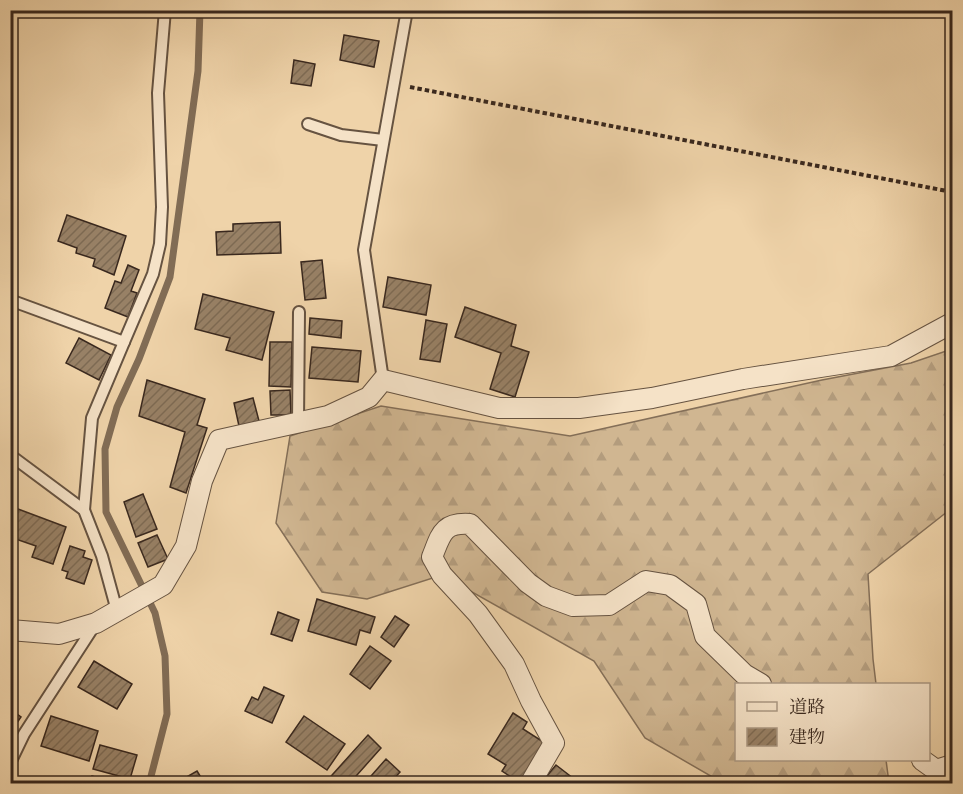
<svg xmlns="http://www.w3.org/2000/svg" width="963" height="794" font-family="'IM FELL DW Pica','Noto Serif JP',serif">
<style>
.forest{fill:url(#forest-firs);stroke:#846f58;stroke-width:1.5}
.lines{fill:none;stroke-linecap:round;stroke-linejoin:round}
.stream{stroke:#816c55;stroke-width:7}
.building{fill:url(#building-hatch);stroke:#39281e;stroke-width:1.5}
.service-casing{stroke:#665341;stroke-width:14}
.minor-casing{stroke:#665341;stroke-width:22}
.path{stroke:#39281e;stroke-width:4;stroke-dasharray:4.5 3;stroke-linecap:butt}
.service{stroke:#f5e2c7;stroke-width:10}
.minor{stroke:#f5e2c7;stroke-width:20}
</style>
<defs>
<pattern id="forest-firs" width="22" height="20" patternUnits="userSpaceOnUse" patternTransform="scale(1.5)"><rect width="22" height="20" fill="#d0b691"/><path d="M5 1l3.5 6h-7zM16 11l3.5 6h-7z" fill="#b39c7d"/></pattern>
<pattern id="building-hatch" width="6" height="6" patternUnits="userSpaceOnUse" patternTransform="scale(1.5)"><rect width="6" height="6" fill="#988166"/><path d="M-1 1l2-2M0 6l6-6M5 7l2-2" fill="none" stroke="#7d6a53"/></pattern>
</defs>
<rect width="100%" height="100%" fill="#efd3a9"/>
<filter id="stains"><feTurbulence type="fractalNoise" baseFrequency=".00333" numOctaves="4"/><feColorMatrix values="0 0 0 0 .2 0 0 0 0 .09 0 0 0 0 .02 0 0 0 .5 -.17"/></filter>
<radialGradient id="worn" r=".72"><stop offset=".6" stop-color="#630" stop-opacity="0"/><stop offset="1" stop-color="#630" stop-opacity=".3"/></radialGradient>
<polygon class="forest" points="952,349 952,508 868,574 873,659 876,684 736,684 736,760 886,760 889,783 721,782 645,738 594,661 442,575 367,599 322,592 276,523 290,436 381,406 570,436 822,380 911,363"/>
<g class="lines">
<polyline class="stream" points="149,784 167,714 165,656 155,613 106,512 105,449 117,407 139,359 170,277 198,71 200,10"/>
</g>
<g class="building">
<polygon points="344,35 379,41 374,67 340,60"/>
<polygon points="294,60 315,64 311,86 291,83"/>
<polygon points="67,215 126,236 114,275 93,266 95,259 76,253 77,248 58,241"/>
<polygon points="280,222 281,253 217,255 216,232 233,231 233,224"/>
<polygon points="322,260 326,298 305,300 301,262"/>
<polygon points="128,265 139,270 131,291 137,293 128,317 105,308 115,281 121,283"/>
<polygon points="388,277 431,285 426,315 383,307"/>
<polygon points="203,294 274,312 262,360 226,350 230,338 195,329"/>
<polygon points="465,307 516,325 511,346 529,352 515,397 490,389 501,353 455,337"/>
<polygon points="310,318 342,321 341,338 309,334"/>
<polygon points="426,320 447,324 440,362 420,359"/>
<polygon points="79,338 111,355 99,380 66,363"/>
<polygon points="270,342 292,342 291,387 269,386"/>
<polygon points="312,347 361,351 358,382 309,378"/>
<polygon points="147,380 205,399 197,425 207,428 186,493 170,487 185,432 139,416"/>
<polygon points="290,390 291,415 271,415 270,391"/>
<polygon points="253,398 259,421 239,426 234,403"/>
<polygon points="143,494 157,529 136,537 124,502"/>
<polygon points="18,509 66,527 53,564 32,557 36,546 10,537"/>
<polygon points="157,535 168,559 148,567 138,543"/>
<polygon points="70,546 85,551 83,557 92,560 84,584 66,578 68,572 62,570"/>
<polygon points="317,599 375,617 370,633 360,630 356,645 308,631"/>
<polygon points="278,612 299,620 292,641 271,634"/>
<polygon points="395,616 409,625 394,647 381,637"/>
<polygon points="370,646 391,661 370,689 350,674"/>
<polygon points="94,661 132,684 117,709 78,687"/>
<polygon points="264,687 284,696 272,723 245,711 252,697 258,700"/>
<polygon points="10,709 21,717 10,733"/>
<polygon points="513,713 527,722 523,729 545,743 520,783 502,771 506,765 488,754"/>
<polygon points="51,716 98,731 89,761 41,746"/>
<polygon points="304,716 345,744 327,770 286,742"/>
<polygon points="368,735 381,748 349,784 324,784"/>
<polygon points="100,745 137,755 130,779 93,769"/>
<polygon points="386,759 400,772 389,784 364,784"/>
<polygon points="556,765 578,782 577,784 540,784"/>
<polygon points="197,771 205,784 178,782"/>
<polygon points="92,776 118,784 90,784"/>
</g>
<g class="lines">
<defs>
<g id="service">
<polyline points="308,124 341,135 383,140"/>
<polyline points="10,300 124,342 92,418 84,510"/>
<polyline points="124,342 153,274 160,244 162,207 158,93 165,10"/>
<polyline points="383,380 364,250 407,10"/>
<polyline points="298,422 299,312"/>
<polyline points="10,455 84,510 102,556 117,611"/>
<polyline points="10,763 24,734 96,623"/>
</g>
<g id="minor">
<polyline points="10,630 59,634 96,623 163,585 186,546 202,481 219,440 328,416 369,397 383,380 499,408 579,408 652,398 743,379 891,356 952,323"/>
<polyline points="922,760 936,770 952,765"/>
<path d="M530,784L554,743L531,701L514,664L478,614L442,575L432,557C441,535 442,522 470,524L528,583L546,596L573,606L609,605L646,581L670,585L696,604L705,636L744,674L761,684"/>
</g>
</defs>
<use href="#service" class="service-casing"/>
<use href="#minor" class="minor-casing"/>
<polyline class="path" points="410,87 952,192"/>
<use href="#service" class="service"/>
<use href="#minor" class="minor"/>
</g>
<rect width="963" height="794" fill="none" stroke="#efd3a9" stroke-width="36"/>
<rect x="12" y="12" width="939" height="770" fill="none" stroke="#39281e" stroke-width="3"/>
<rect x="18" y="18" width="927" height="758" fill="none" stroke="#39281e" stroke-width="1.5"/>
<rect x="735" y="683" width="195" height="78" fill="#f5e2c7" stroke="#aa9883" stroke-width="1.5"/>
<rect x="747" y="702" width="30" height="9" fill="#f5e2c7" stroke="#aa9883" stroke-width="1.5"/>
<text x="789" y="713" font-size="18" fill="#39281e">道路</text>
<rect x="747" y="728" width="30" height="18" fill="url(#building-hatch)" stroke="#aa9883" stroke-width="1.5"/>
<text x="789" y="743" font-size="18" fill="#39281e">建物</text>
<rect width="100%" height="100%" filter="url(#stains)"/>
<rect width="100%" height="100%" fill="url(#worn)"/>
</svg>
